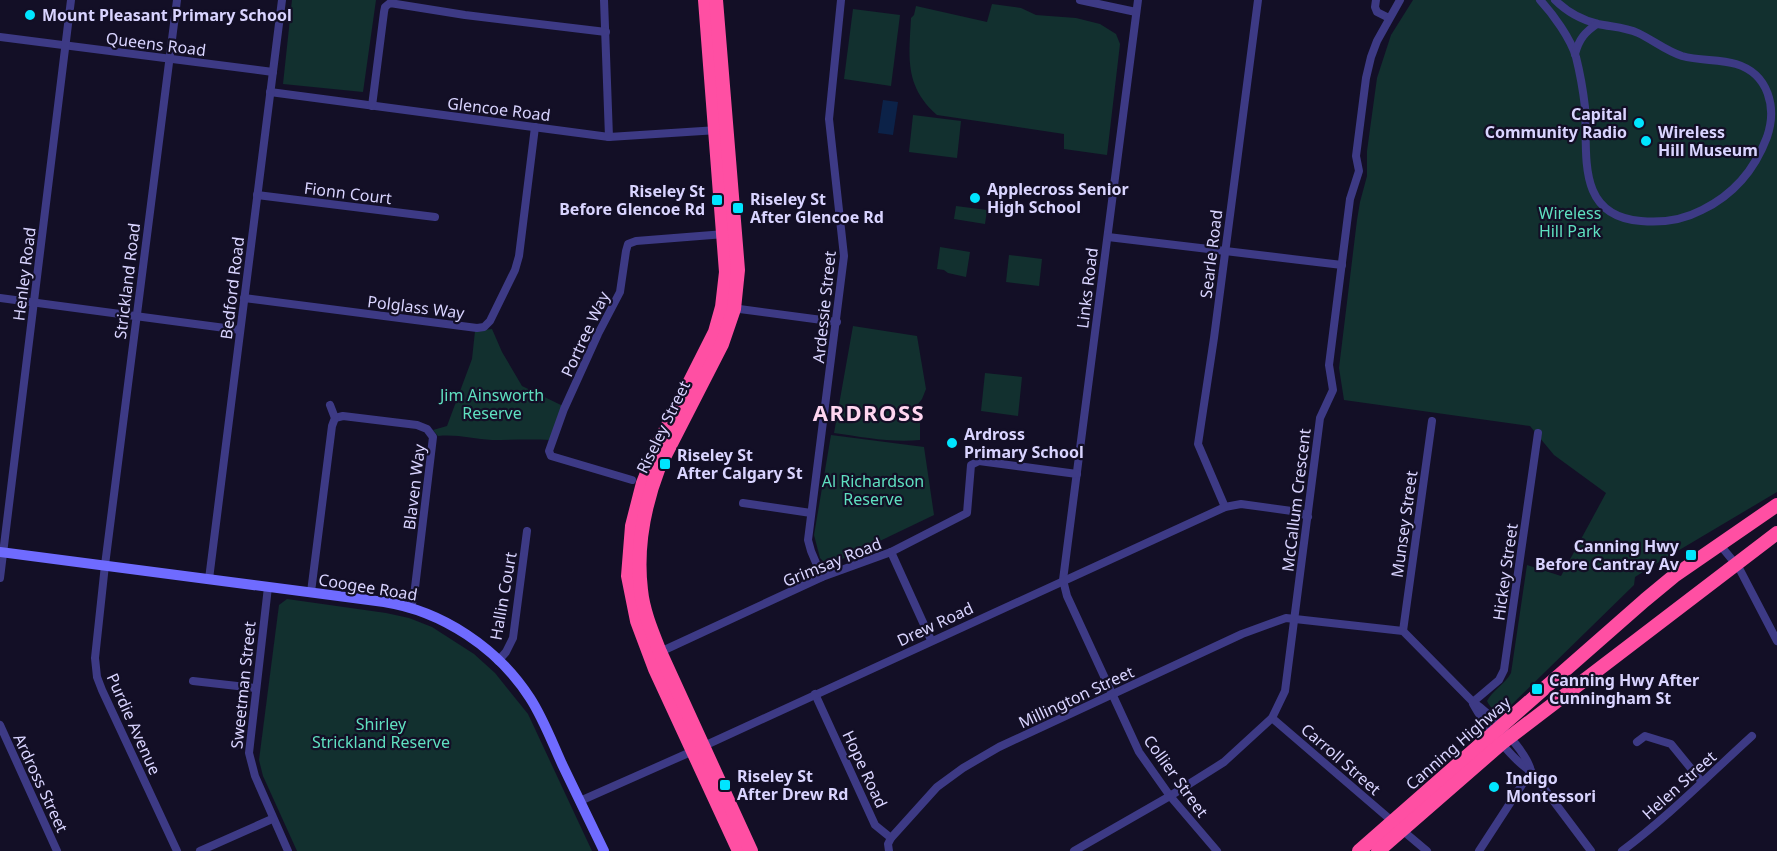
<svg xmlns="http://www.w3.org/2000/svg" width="1777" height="851" font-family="'Noto Sans',sans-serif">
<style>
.green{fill:#12302f}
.water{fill:#0c2248}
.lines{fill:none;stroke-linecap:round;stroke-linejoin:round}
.street{stroke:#3d3a85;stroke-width:8}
.secondary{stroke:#6f6bff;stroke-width:10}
.highway{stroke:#ff4fa3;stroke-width:14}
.poi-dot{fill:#00e5ff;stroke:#130f26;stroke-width:2}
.labels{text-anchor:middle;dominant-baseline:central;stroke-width:4.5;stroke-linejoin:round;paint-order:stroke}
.poi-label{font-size:16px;font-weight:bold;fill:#d9d4ff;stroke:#130f26;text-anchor:start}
.street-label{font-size:16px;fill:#d9d4ff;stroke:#130f26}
.park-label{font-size:16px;fill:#5fe0c0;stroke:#130f26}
.district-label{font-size:22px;font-weight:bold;letter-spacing:1.5px;fill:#ffd6f0;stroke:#130f26}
</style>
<rect width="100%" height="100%" fill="#130f26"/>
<g class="green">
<polygon points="292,0 376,0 363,92 283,84"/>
<path d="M1413,0H1777V492L1649,568L1635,577L1634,585L1503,713C1496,714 1490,707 1487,701C1493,690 1505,684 1511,673L1527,565L1561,576L1606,493L1554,455L1530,426L1344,400L1339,368L1357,220L1360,202L1367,176V151L1377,78L1391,35Z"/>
<path d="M992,4L1021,8L1036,15L1076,18L1100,24L1116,34L1120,44L1107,155L1064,149V134L937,115C904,86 909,57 911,18L914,15L916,6L987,22Z"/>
<polygon points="853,9 900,15 891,86 844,79"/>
<polygon points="913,115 961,121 957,158 909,152"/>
<polygon points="956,206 987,210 985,224 954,219"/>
<polygon points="940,247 970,252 966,277 948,273 944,270 937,269"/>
<polygon points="1009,255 1042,259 1039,286 1006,282"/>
<path d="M853,326L917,336L926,389L922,399L914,409L920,417V440C891,443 863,437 834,433Z"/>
<path d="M492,329L502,352L522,386L565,407L550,440C531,439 511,440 492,440C474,439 457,434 438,436L433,430L447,426L472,359L475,331Z"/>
<polygon points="985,373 1022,377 1018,416 981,411"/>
<polygon points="831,435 924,447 934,515 836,562 826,564 820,558 814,535"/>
<polygon points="287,599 386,613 409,618 432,627 474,654 495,673 528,714 592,851 297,851 263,776 259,760 279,605"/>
</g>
<polygon class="water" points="883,100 898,102 893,135 878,133"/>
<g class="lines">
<g class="street">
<polyline points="177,0 105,565 95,658 97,677 102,690 177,851"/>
<polyline points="604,0 609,137"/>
<polyline points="1080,0 1136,12"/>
<polyline points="1138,0 1063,580 1067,596 1139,752 1170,796 1217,851"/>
<polyline points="1376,0 1375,7 1377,12 1389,18"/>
<path d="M1540,0C1553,14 1571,39 1576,57C1580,73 1583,90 1585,107C1588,154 1575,216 1641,221C1662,223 1683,220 1702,210C1733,195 1755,169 1767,137C1777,108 1769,74 1736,64C1719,59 1700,61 1682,56C1666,51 1653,40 1638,33C1625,27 1612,27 1598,24C1582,20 1567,12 1555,0"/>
<polyline points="0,37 273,72"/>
<path d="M1575,54C1579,39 1585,32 1597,24"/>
<polyline points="270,92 609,137 718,130"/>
<polyline points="372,106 384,12 385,7 390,3 465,15 606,32"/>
<polyline points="257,195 435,217"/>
<polyline points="1108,237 1342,265"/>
<polyline points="0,298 240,330"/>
<polyline points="244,298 477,328 484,327 490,321 515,270 519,256 535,127"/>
<polyline points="732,308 837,322"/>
<polyline points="335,418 343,416 417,425 427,429 433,437 414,596 411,607"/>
<polyline points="632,480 551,456 549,451 564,409 598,334 620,292 626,251 628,244 636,241 725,234"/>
<polyline points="743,503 811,513"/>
<polyline points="1225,507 1198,444 1214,338 1258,0"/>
<polyline points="1720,545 1739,568 1777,641"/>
<polyline points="891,552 931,640"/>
<polyline points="822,577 811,551 808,540 844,256 829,119 841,0"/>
<polyline points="0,578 71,0"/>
<polyline points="209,579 282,0"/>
<polyline points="268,587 249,753 255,776 288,851"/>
<polyline points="311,592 332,426 335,418 330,405"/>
<polyline points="1403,631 1432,421"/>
<polyline points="660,652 822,577 891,552 967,513 971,465 979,461 1077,474"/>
<polyline points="498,661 506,652 513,638 527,531"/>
<polyline points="193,681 255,688"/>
<polyline points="815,694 875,825 891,838"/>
<polyline points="1473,702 1499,680 1504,670 1538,433"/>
<path d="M1473,704C1482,721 1514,762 1531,771"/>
<polyline points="1272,718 1392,821"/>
<polyline points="0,725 57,851"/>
<polyline points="1637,742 1645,736 1671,744 1702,782"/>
<polyline points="580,801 693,751 1225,507 1241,504 1299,512 1308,517"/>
<polyline points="1402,830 1427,851"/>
<polyline points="200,851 272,819"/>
<path d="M889,851L888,844L891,838L937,787L963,768L999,747L1242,634L1286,618L1403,631L1473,702C1490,713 1527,752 1531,771L1591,851"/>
<polyline points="1074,851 1170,796 1224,762 1272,718 1285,691 1320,418 1333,390 1329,365 1350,199 1359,171 1356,156 1366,78 1371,57 1377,41 1400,0"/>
<polyline points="1479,851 1531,771"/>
<path d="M1622,851C1668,817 1709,775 1752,736"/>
</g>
<path class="secondary" d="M0,552L384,602C442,611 498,648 530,698C543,718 552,742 562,764C576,793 590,822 604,851"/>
<g class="highway">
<polyline points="705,0 726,272 722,307 715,332 658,445 643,483 632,526 628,576 637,621 655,669 739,851"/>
<path d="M716,0L738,270L734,309L722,344L659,467C644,506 636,548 641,590C643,611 652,632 660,652L751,851"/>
<polyline points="1359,851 1645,600 1674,576 1777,505"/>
<polyline points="1378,851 1502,743 1777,533"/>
</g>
</g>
<g class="poi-dot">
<circle cx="30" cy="15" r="6"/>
<circle cx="1639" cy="123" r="6"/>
<circle cx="1646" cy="141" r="6"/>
<circle cx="975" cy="198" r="6"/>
<rect x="711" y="194" width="12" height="12" rx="3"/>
<rect x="732" y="202" width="12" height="12" rx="3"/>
<circle cx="952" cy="443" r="6"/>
<rect x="659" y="458" width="12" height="12" rx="3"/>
<rect x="1685" y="549" width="12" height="12" rx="3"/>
<rect x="1531" y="683" width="12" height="12" rx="3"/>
<rect x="719" y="779" width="12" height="12" rx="3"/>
<circle cx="1494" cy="787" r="6"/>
</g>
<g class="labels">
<g class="poi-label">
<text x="42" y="15">Mount Pleasant Primary School</text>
<text x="1627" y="114" text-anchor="end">Capital<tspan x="1627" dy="18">Community Radio</tspan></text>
<text x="1658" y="132">Wireless<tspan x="1658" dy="18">Hill Museum</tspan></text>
<text x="987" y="189">Applecross Senior<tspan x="987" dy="18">High School</tspan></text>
<text x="705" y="191" text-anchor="end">Riseley St<tspan x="705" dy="18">Before Glencoe Rd</tspan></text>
<text x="750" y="199">Riseley St<tspan x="750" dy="18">After Glencoe Rd</tspan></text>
<text x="964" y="434">Ardross<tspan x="964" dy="18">Primary School</tspan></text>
<text x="677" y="455">Riseley St<tspan x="677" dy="18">After Calgary St</tspan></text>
<text x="1679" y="546" text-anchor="end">Canning Hwy<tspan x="1679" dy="18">Before Cantray Av</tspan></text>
<text x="1549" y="680">Canning Hwy After<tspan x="1549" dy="18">Cunningham St</tspan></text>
<text x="737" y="776">Riseley St<tspan x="737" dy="18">After Drew Rd</tspan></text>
<text x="1506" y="778">Indigo<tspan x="1506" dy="18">Montessori</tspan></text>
</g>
<g class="street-label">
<text transform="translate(156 44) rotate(7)">Queens Road</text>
<text transform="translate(499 109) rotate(7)">Glencoe Road</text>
<text transform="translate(348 193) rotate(7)">Fionn Court</text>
<text transform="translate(1211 254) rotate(-83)">Searle Road</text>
<text transform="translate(24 274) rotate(-83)">Henley Road</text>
<text transform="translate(127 281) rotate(-83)">Strickland Road</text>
<text transform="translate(232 288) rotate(-83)">Bedford Road</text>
<text transform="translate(1087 288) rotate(-83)">Links Road</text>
<text transform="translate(416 307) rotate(7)">Polglass Way</text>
<text transform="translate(824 307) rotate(-84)">Ardessie Street</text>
<text transform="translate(585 334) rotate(-65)">Portree Way</text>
<text transform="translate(663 427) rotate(-64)">Riseley Street</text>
<text transform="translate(414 487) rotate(-83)">Blaven Way</text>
<text transform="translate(1296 500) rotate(-83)">McCallum Crescent</text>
<text transform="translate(1404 524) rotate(-82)">Munsey Street</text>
<text transform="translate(832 562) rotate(-22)">Grimsay Road</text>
<text transform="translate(1505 572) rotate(-82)">Hickey Street</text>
<text transform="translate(368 587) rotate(9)">Coogee Road</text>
<text transform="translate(503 596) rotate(-80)">Hallin Court</text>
<text transform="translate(935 624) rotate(-25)">Drew Road</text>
<text transform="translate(243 685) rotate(-84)">Sweetman Street</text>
<text transform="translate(1076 697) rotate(-25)">Millington Street</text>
<text transform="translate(134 724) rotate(66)">Purdie Avenue</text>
<text transform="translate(1458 743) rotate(-41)">Canning Highway</text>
<text transform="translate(1341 759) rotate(41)">Carroll Street</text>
<text transform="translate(865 769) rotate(65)">Hope Road</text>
<text transform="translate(1176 776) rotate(54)">Collier Street</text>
<text transform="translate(41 783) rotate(65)">Ardross Street</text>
<text transform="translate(1679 785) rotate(-42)">Helen Street</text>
</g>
<g class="park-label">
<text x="1570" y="213">Wireless<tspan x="1570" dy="18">Hill Park</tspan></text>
<text x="492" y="395">Jim Ainsworth<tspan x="492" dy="18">Reserve</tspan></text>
<text x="873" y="481">Al Richardson<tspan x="873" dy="18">Reserve</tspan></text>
<text x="381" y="724">Shirley<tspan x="381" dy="18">Strickland Reserve</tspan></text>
</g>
<g class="district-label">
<text x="869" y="412">ARDROSS</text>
</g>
</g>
</svg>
